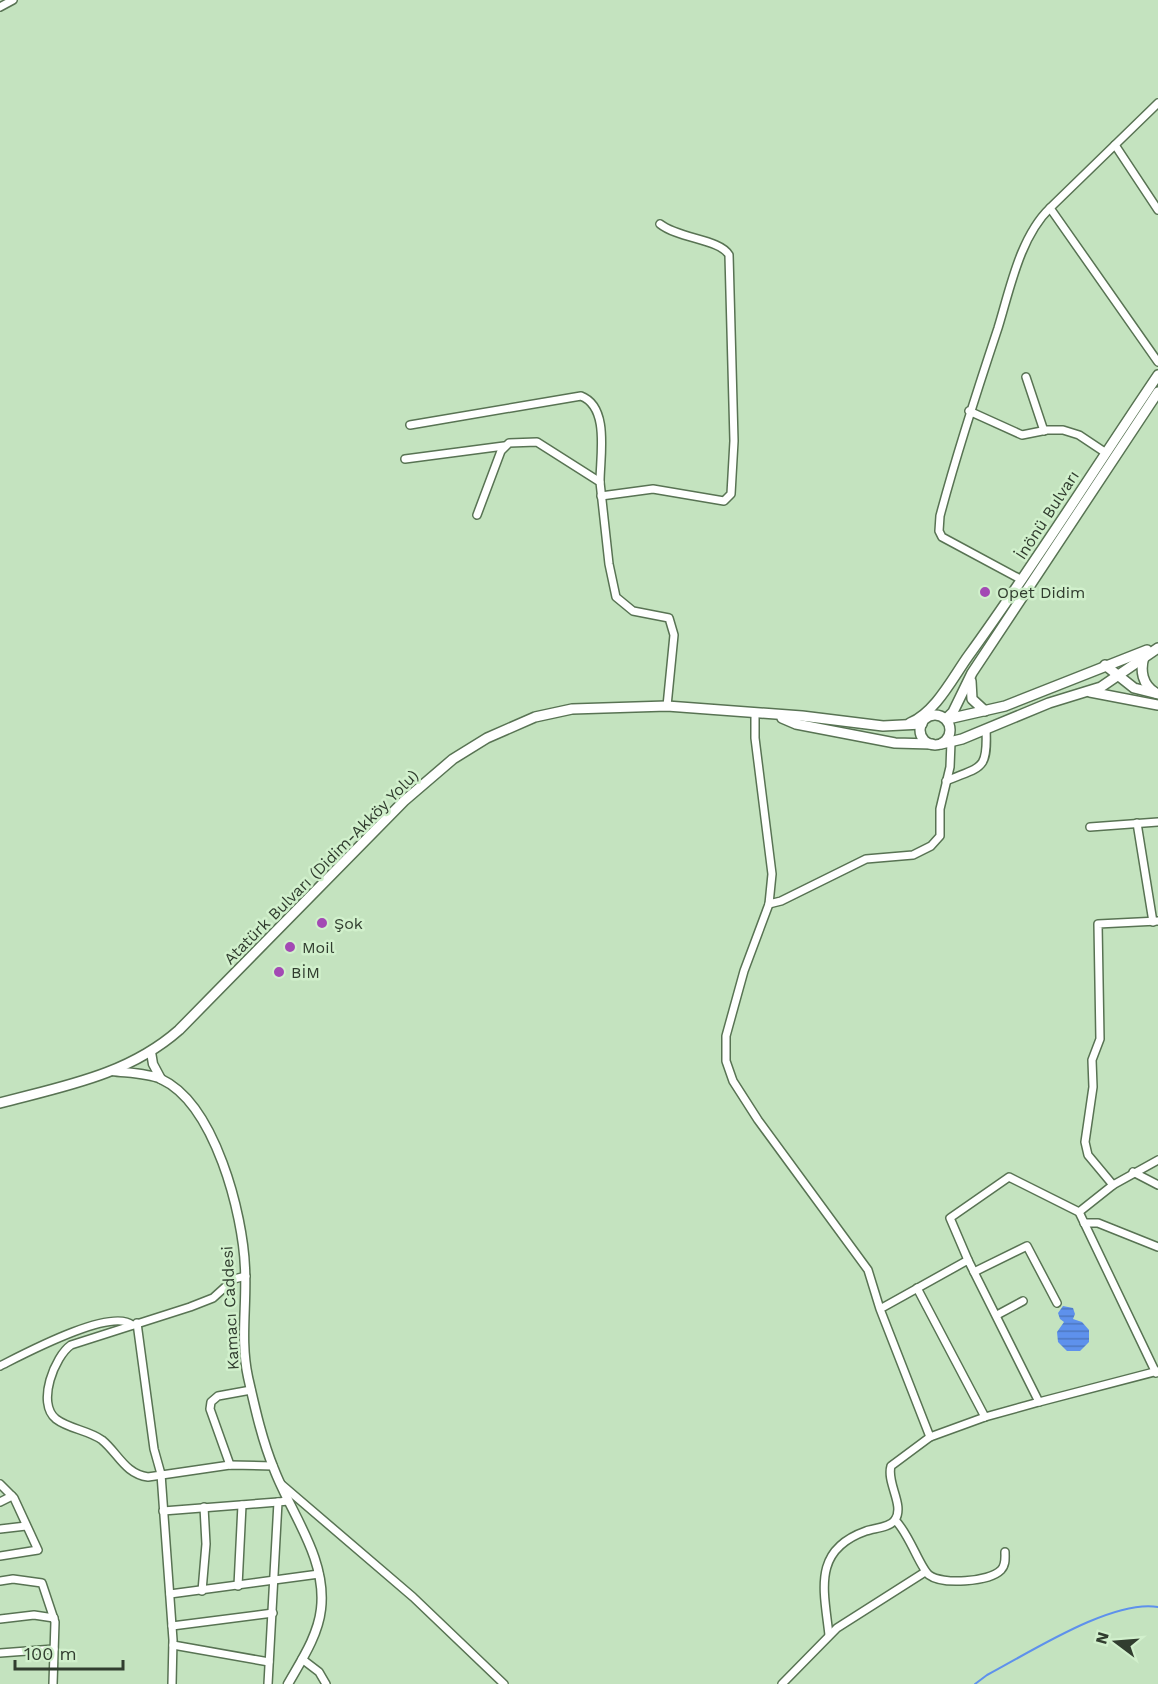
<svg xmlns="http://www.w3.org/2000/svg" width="1158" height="1684" font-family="'Work Sans',sans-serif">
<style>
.water{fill:url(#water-rules)}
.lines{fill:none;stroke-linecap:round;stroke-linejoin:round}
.stream{stroke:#5e91ec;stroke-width:2}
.minor-casing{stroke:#587353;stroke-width:10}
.tertiary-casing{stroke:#587353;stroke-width:11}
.secondary-casing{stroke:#587353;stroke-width:12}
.minor{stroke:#fff;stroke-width:7}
.tertiary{stroke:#fff;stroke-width:8}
.secondary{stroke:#fff;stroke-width:9}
.poi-dot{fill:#a349b4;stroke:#d1f0cc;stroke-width:2}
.labels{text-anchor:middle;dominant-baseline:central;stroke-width:5;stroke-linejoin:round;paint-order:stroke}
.street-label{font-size:16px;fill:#313d2f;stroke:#d1f0cc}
.poi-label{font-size:16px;fill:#313d2f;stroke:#d1f0cc;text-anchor:start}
</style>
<defs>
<pattern id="water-rules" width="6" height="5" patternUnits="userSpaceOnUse" patternTransform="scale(1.5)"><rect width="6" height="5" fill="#5e91ec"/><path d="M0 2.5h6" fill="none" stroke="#4e78c0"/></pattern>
</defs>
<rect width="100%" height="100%" fill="#c4e3bf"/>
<polygon class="water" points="1063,1306 1073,1308 1075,1314 1073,1319 1082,1322 1089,1330 1089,1342 1080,1351 1067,1351 1058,1342 1057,1332 1064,1322 1060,1319 1058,1313"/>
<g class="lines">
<path class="stream" d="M975,1684L987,1675C1029,1653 1112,1599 1158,1607"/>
<defs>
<g id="minor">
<polyline points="0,7 13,0"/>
<polyline points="1158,103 1050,208 1158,362"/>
<polyline points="1115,145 1158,210"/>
<polyline points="1026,377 1044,431"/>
<polyline points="969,411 1022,435 1047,430 1063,430 1079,435 1106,453"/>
<path d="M410,425L581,396C610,407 600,456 600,482"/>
<polyline points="405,459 504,446"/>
<path d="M601,496L653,489L724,501L731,494L734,441L729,255C720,239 679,239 660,224"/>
<polyline points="477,515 501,451 509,443 537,442 600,482 609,564 616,597 633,611 669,618 674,635 667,706"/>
<path d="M1022,580L942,537L939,531L940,516C957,452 977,391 998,328C1010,289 1020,237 1050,208"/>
<polyline points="755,714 755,738 772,874 769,904 744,971 726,1036 726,1061 733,1081 758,1120 868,1270 880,1309 968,1260 1039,1402 985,1417 930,1437 880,1309"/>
<path d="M946,781C981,766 988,771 986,730"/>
<polyline points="1137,823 1153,922"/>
<polyline points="1090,827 1158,822"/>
<polyline points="769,904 781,901 866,859 913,855 931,846 940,836 940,809 950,767 951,742"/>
<polyline points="1133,1172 1158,1185"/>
<polyline points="1113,1185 1088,1155 1085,1142 1093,1087 1092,1060 1100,1039 1098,924 1158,921"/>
<polyline points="1079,1212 1113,1185 1158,1160"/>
<polyline points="1084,1223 1098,1223 1158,1247"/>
<polyline points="968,1260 950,1218 1009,1177 1079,1212 1156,1373"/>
<polyline points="974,1272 1027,1246 1057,1303"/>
<path d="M246,1276L234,1279L213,1298L190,1307L71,1345C55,1356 36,1403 56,1419C69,1429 88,1430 102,1440C118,1453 125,1474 148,1477L230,1465L273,1466"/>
<polyline points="917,1288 985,1417"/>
<polyline points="997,1315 1023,1301"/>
<polyline points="137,1323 154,1449 161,1474 173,1640 172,1684"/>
<path d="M0,1366C22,1355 111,1307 132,1325"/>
<polyline points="1039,1402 1158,1371"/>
<polyline points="230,1465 210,1409 211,1402 218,1396 251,1390"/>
<polyline points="0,1484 14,1498 38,1550 0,1556"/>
<polyline points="281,1484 413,1597 504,1684"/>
<polyline points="0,1502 12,1496"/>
<polyline points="163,1511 278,1502"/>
<path d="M895,1520C909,1533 920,1568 929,1575C942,1585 989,1582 1001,1570C1006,1565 1005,1558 1005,1552"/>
<polyline points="0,1529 26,1526"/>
<polyline points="0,1581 13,1579 42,1583 55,1622 53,1684"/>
<polyline points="238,1586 242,1505"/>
<polyline points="202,1591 206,1544 204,1507"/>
<polyline points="170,1594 319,1574"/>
<polyline points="0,1619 34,1615 54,1618"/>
<polyline points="172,1626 273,1613"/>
<path d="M829,1635C824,1590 812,1550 866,1531C874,1528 889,1528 895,1520C905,1505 886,1483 891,1466L930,1437"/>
<polyline points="173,1645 269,1662"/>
<polyline points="0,1653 54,1649"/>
<polyline points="302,1659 319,1672 326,1684"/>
<polyline points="268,1684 278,1502 288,1501"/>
<polyline points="782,1684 837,1628 925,1572"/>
</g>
<g id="tertiary">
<polyline points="151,1052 153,1064 161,1079"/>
<path d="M112,1071C127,1073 147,1073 161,1079C215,1104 243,1214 245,1268C247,1305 240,1340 248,1377C255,1408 262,1440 274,1469C291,1514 327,1558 321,1609C318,1636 301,1661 288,1684"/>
</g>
<g id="secondary">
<path d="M1144,657C1140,670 1142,685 1156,693"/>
<polyline points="1105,665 1134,688 1158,694"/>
<polyline points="971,681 972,699 985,711"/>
<polyline points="1090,692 1158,705"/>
<circle cx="935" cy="730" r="15"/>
<polyline points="782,718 796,724 895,743 932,744"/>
<polyline points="946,719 953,712 972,673 1158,392"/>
<polyline points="948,719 1005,706 1147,650"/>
<path d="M910,723C936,712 953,677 969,655C1035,564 1095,468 1158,375"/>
<polyline points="941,744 962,739 1049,703 1101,687 1158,648"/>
<path d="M0,1103C64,1086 128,1075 179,1030L404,801L453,759L487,738L535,717L572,709L667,706L802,716L883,726L922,724"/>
</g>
</defs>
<use href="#minor" class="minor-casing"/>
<use href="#tertiary" class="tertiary-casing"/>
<use href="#secondary" class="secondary-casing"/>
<use href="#minor" class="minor"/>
<use href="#tertiary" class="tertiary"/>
<use href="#secondary" class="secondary"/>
</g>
<g class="poi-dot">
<circle cx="985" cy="592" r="6"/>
<circle cx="322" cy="923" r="6"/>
<circle cx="290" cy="947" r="6"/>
<circle cx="279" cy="972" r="6"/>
</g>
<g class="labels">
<g class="street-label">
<text transform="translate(1047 515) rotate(-57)">İnönü Bulvarı</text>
<text transform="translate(321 867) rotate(-45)">Atatürk Bulvarı (Didim-Akköy Yolu)</text>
<text transform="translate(230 1308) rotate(-93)">Kamacı Caddesi</text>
</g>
<g class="poi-label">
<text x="997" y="592">Opet Didim</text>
<text x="334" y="923">Şok</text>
<text x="302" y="947">Moil</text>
<text x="291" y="972">BİM</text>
</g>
</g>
<g transform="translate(1116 1642) rotate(286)" stroke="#d1f0cc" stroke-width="4.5" paint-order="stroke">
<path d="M0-4.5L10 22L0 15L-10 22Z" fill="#313d2f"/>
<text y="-9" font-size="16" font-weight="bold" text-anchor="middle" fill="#313d2f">N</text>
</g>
<path d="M15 1660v9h108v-9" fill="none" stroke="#313d2f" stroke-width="3"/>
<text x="24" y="1660" font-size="18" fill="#313d2f" stroke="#d1f0cc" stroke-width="4.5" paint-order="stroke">100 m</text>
</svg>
